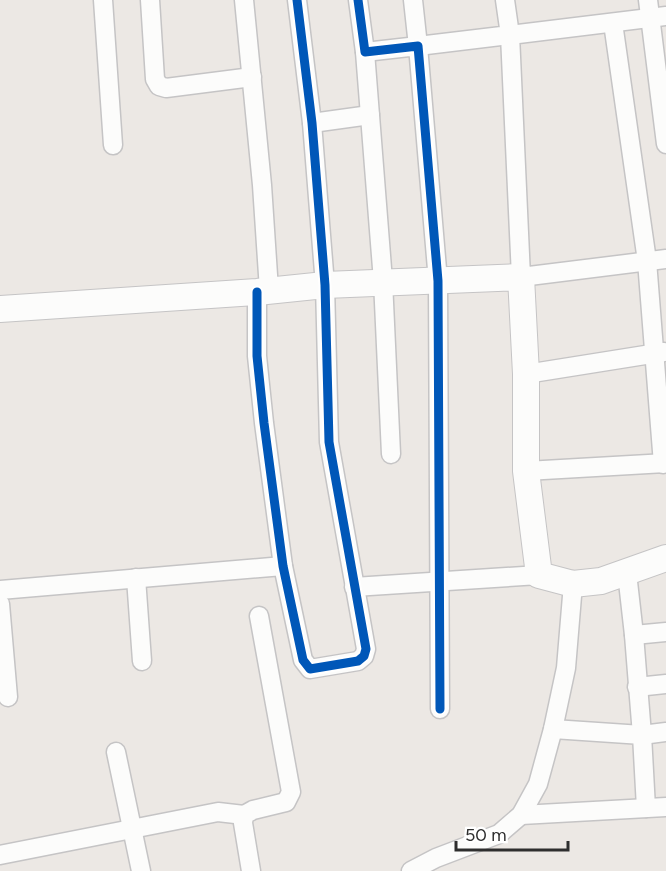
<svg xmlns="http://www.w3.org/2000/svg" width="666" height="871" font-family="Figtree,sans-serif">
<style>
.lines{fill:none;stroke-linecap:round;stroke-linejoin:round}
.street-casing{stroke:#c5c4c5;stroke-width:21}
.secondary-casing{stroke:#c5c4c5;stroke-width:28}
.street{stroke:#fcfcfb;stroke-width:18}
.secondary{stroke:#fcfcfb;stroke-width:26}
.cycleway-casing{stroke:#fff;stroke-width:13}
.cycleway{stroke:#0057b8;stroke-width:9}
</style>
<rect width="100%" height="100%" fill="#ece8e4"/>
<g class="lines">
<defs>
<g id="street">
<polyline points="103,0 113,145"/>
<polyline points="150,0 155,79 159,86 166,88 252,77"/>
<polyline points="244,0 262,185 269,290"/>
<polyline points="358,0 365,52 418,46 438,281 440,709"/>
<polyline points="413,0 418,46 510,35 505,0"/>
<polyline points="648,0 666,144"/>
<polyline points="666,16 510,35 521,277 666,259"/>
<polyline points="613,23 647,261 663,464"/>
<polyline points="365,52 383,281 391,454"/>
<polyline points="312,123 370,115"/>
<polyline points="257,292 257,356 264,423 283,566 303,660 310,669 358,661 364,656 366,649 329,442 325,285 312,123 297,0"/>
<polyline points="526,374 664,352"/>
<polyline points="526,471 666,463"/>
<polyline points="627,573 634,635 642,735 666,732"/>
<polyline points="136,578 142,661"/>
<polyline points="354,587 539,575"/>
<polyline points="0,590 283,566"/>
<polyline points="0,604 8,697"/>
<polyline points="634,635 666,632"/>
<polyline points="637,687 666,684"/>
<polyline points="553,729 642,735 646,808"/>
<polyline points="116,752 141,871"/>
<polyline points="521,815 666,807"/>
<polyline points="0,855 218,812 244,815"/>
<polyline points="251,871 243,823 244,815 253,810 286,802 291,792 259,616"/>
<polyline points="411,871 436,858 499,834 521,815 538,784 553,729 566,668 573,584"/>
</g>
<polyline id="secondary" points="0,309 257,292 325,285 521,277 526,374 526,471 539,575 573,584 601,581 666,558"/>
</defs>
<use href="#street" class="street-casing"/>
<use href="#secondary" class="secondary-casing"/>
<use href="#street" class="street"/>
<use href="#secondary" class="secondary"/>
<defs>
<g id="cycleway">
<polyline points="358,0 365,52 418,46 438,281 440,709"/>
<polyline points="257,292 257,356 264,423 283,566 303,660 310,669 358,661 364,656 366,649 329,442 325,285 312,123 297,0"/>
</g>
</defs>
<use href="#cycleway" class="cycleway-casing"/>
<use href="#cycleway" class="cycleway"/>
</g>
<path d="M456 841v9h112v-9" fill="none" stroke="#2e2e2e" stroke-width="3"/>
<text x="465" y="841" font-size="18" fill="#2e2e2e" stroke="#ffffff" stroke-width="4.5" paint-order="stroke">50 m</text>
</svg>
